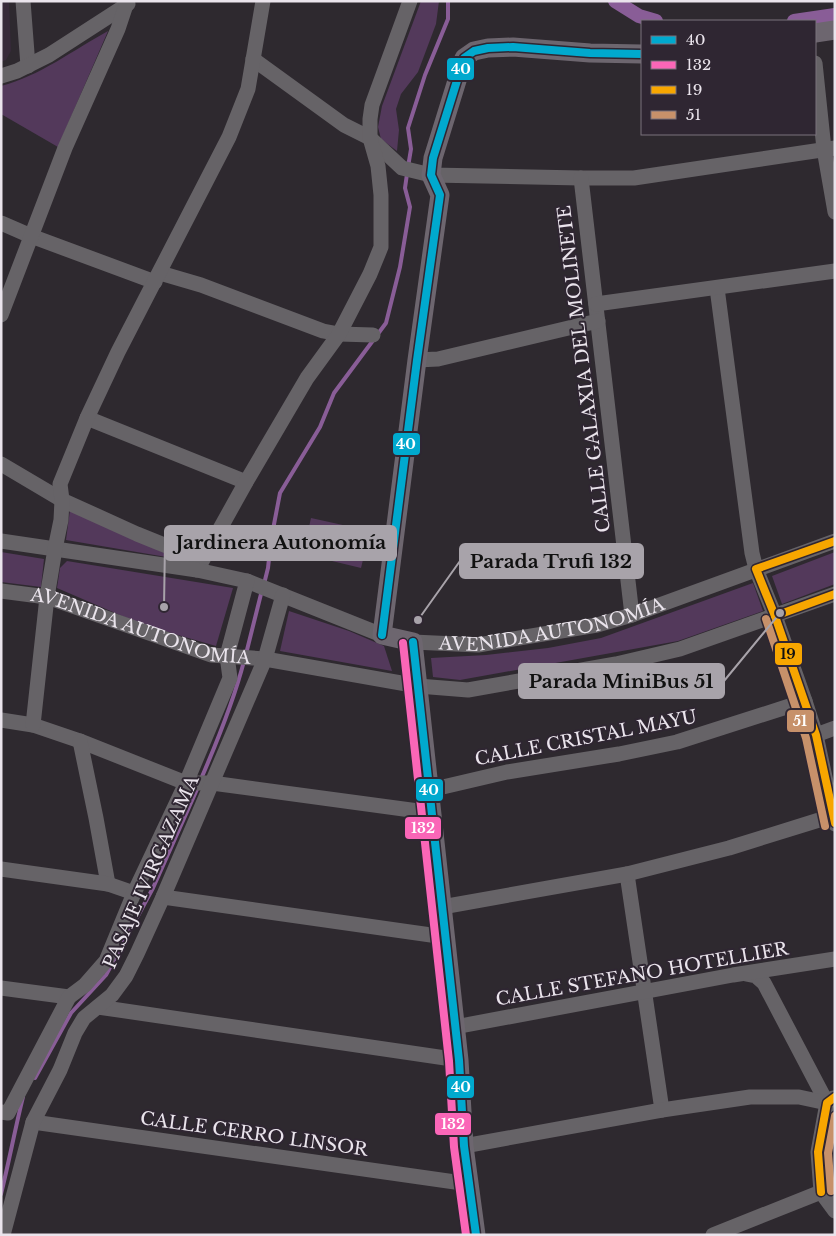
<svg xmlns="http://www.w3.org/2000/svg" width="836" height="1236" font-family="'Libre Baskerville',serif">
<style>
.built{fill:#372a3a}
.green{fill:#53395b}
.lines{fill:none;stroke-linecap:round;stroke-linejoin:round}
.stream{stroke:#895d97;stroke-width:4}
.canal{stroke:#895d97;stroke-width:14}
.minor{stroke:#666367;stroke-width:15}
.major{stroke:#6d666f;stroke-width:19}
.bus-1-casing{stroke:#2f2632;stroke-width:11}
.bus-2-casing{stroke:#2f2632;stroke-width:11}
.bus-3-casing{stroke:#2f2632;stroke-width:11}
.bus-4-casing{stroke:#2f2632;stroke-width:11}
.bus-1{stroke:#00a9ce;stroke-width:8}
.bus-2{stroke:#fa66b7;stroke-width:8}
.bus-3{stroke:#f7a600;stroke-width:8}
.bus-4{stroke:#c7916a;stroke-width:8}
.labels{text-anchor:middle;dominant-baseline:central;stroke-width:4;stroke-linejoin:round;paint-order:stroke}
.street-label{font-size:18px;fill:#eae4ec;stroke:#2f2632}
.leader{fill:none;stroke:#a8a3aa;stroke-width:2}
.callout-dot{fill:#a8a3aa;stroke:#2f2632;stroke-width:2}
.callout{fill:#a8a3aa;stroke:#a8a3aa;stroke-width:2}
.callout-label{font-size:19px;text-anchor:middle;font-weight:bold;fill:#111}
.line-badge{stroke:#2f2632;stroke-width:2}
.badge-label{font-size:14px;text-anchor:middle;font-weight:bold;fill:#fff}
.pale-badge-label{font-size:14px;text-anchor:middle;font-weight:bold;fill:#111}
</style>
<rect width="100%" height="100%" fill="#2e292f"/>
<polygon class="built" points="1,1 9,1 11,51 6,60 1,62"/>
<g class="green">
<polygon points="421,1 439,1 436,24 418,72 401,94 396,109 399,130 397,151 381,139 378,127 382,106"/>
<path d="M108,31L58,147L1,114V86C40,76 73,50 108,31Z"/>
<polygon points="70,510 178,559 66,540"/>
<polygon points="311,518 370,531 361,568 303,554"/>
<polygon points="1,552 44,559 41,587 1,582"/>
<polygon points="835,552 835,584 782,604 772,576"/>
<polygon points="67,561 233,588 216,646 143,625 57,588 60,568"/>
<polygon points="753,583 763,611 678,641 460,680 433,677 431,658 486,655 548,648 601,638"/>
<polygon points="289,611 349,631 384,646 392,671 280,651"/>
</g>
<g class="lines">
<g class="stream">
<polyline points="408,167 411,149 408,128 425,75 448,19 448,1"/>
<polyline points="264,584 268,568 271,540 280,493 320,427 334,393 386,323 400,267 410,207 405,188 407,174"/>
<polyline points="246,654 262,590"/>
<path d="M201,779C217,742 234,700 244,661"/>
<polyline points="35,1078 71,1013 106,975 153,888 198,787"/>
<path d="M1,1194C9,1162 15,1129 23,1097"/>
</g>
<g class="canal">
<polyline points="615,1 639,16 656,21"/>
<polyline points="794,21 835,15"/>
</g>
<g class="minor">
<polyline points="23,1 28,66"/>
<polyline points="253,59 344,125 370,138 402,168 431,175 581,178 634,178 835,148"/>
<polyline points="815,63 824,149 835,212"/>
<polyline points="1,76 17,71 49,55 128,4"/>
<polyline points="581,178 632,615"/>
<polyline points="1,223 31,236 155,282"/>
<polyline points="160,273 201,285 323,331 339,334 373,335"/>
<polyline points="717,288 752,553 756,569 775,616 805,701 816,735 835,824"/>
<polyline points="596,304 835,271"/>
<polyline points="1,315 65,148 118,29 126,5"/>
<polyline points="417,360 438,359 598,321"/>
<polyline points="87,418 246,482"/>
<polyline points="1,464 62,500 137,534 184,553 197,570 246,482 307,378 339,334 370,274 381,247 381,195 378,166 370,138 370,119 372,105 410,1"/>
<polyline points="1,541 197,570 247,581 382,635"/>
<path id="s1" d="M1,591L47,597L211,655L265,659L418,686L468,690L616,664L680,649L835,594"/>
<path id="s2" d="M413,642L478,645L597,625L632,615L835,541"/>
<polyline points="1,720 33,725 80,741 186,783 212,783 433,813"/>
<polyline points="33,725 47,597 55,549 61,520 62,500 60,484 87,418 118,352 229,137 248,89 263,1"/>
<polyline points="816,735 835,728"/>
<polyline points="80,741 96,818 108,884"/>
<polyline points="430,790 507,772 619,754 677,742 805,701"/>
<polyline points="1,869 108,884 134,893"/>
<polyline points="627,874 662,1110"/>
<polyline points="163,897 445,937"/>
<polyline points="442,907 627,874 729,848 832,816"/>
<polyline points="746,974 756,976 764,983 827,1103"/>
<polyline points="1,988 69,997"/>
<polyline points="98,1007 459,1060"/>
<polyline points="455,1027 733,975 835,959"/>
<polyline points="1,1112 8,1113 69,997 85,985 106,961 134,893 186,783 230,678 227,656 247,581"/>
<polyline points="33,1122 469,1184"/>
<polyline points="464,1146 662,1110 750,1097 799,1097 827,1103"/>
<polyline points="821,1192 818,1152 827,1103 833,1098"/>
<polyline points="821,1192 835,1211"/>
<polyline points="3,1235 33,1122 60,1070 75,1033 84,1018 112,995 126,976 137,954 163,897 265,659 283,595"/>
<polyline points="713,1235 821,1192 835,1192"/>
</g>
<g class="major">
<polyline points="815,33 835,30"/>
<polyline points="476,1235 464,1146 459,1060 413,642 382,635 417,360 440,195 431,175 433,158 464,58 474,51 488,48 513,47 590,53 642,54"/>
</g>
<defs>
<g id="bus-1">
<polyline points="382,635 417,360 440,195 431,175 433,158 464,58 474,51 488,48 513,47 590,53 642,54"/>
<polyline points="413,642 459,1060 464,1146 476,1235"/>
</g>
<polyline id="bus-2" points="403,643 449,1061 454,1147 466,1235"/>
<g id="bus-3">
<polyline points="835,541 756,569 775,616 816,735 835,823"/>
<polyline points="775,616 835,594"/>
<polyline points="821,1192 818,1152 827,1103 835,1097"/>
</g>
<g id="bus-4">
<polyline points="766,619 806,738 825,826"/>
<polyline points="831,1191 828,1153 835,1116"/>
</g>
</defs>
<use href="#bus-1" class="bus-1-casing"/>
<use href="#bus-2" class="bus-2-casing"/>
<use href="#bus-3" class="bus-3-casing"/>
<use href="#bus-4" class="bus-4-casing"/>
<use href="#bus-1" class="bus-1"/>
<use href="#bus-2" class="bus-2"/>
<use href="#bus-3" class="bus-3"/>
<use href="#bus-4" class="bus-4"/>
</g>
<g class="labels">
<g class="street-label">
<text transform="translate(584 369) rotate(-97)">CALLE GALAXIA DEL MOLINETE</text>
<text stroke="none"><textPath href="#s2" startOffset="141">AVENIDA AUTONOMÍA</textPath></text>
<text stroke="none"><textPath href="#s1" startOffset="145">AVENIDA AUTONOMÍA</textPath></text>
<text transform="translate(586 738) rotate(-11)">CALLE CRISTAL MAYU</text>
<text transform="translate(151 872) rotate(-66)">PASAJE IVIRGAZAMA</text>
<text transform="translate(642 974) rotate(-10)">CALLE STEFANO HOTELLIER</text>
<text transform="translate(254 1134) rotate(8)">CALLE CERRO LINSOR</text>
</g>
</g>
<path class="leader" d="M164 607L165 543M418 620L460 561M780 613L724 681"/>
<g class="callout-dot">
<circle cx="164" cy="607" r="5"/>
<circle cx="418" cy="620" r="5"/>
<circle cx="780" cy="613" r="5"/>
</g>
<g class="callout">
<rect x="165" y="526" width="231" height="34" rx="5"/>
<rect x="460" y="544" width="183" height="34" rx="5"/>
<rect x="519" y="664" width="205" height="34" rx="5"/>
</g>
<g class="callout-label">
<text x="281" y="549">Jardinera Autonomía</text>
<text x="551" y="568">Parada Trufi 132</text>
<text x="621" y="688">Parada MiniBus 51</text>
</g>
<g class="line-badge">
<rect x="446" y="57" width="29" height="24" rx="5" fill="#00a9ce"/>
<rect x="392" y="432" width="29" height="24" rx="5" fill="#00a9ce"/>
<rect x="774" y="642" width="29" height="24" rx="5" fill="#f7a600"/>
<rect x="786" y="709" width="29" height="24" rx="5" fill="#c7916a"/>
<rect x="415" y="778" width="29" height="24" rx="5" fill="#00a9ce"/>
<rect x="404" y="816" width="38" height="24" rx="5" fill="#fa66b7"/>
<rect x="446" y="1075" width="29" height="24" rx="5" fill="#00a9ce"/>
<rect x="434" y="1112" width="38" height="24" rx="5" fill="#fa66b7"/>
</g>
<g class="badge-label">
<text x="461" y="74">40</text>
<text x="406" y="449">40</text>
<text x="800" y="726">51</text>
<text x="429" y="795">40</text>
<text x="423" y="833">132</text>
<text x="461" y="1092">40</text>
<text x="453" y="1129">132</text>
</g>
<g class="pale-badge-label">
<text x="788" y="659">19</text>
</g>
<rect width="836" height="1236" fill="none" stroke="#eae4ec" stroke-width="5"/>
<rect x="641" y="20" width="175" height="115" fill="#2f2632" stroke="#7a727c"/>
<rect x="651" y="36" width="25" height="8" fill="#00a9ce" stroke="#7a727c"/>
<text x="686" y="45" font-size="15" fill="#eae4ec">40</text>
<rect x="651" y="61" width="25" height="8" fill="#fa66b7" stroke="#7a727c"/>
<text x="686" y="70" font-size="15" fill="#eae4ec">132</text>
<rect x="651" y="86" width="25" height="8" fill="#f7a600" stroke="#7a727c"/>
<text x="686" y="95" font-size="15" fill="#eae4ec">19</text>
<rect x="651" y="111" width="25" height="8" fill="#c7916a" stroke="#7a727c"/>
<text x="686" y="120" font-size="15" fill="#eae4ec">51</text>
</svg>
